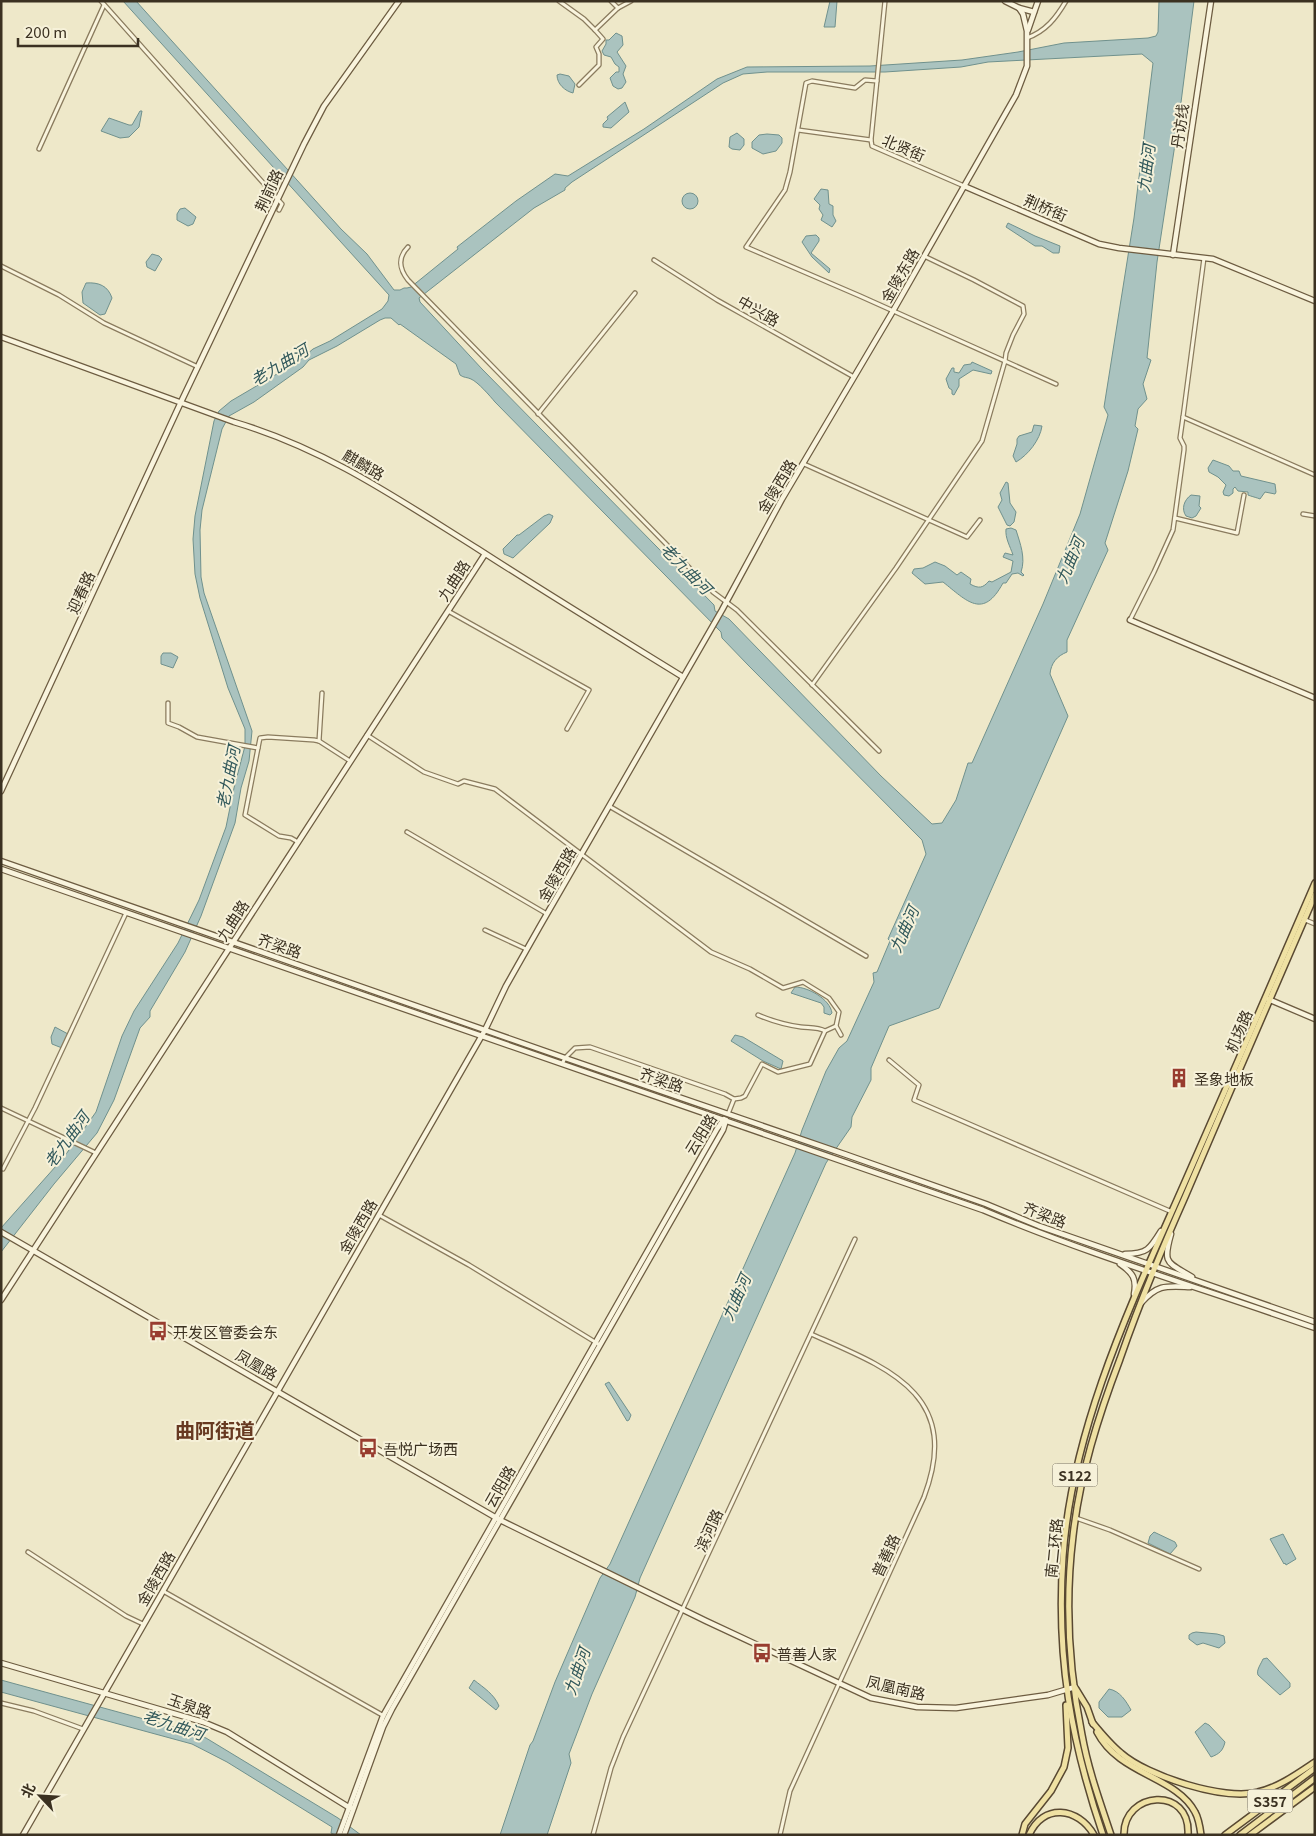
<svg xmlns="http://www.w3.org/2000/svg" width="1316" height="1836" font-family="Georgia,'Noto Sans SC',serif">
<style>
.water{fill:#aac3bf;stroke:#70918d;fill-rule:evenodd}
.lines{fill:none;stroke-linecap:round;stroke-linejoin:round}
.street-casing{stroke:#8a7b5e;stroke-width:5.5}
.secondary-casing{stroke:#6d5c41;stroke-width:7}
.primary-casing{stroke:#594932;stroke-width:8}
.street{stroke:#f9f4dd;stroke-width:3}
.secondary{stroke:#f9f4dd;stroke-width:4.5}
.primary{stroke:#efe1a3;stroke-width:5}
.labels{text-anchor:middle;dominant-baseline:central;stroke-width:4;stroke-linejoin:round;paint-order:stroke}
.shield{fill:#f6f1d9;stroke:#736b58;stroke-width:1}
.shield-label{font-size:14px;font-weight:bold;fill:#3b3121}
.street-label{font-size:15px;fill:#3b3121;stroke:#f6f1d9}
.poi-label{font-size:15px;fill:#3b3121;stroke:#f6f1d9;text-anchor:start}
.water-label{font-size:16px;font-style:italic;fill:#31585b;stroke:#f6f1d9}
.district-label{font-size:20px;font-weight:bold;fill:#673921;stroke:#f6f1d9}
</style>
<rect width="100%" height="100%" fill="#eee8c9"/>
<g class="water">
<path d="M123,1H136L341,229L367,254L394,290H400L404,288H407L411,287L458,249L457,247L516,201L555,174L568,176L644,129L717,79L747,67L870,66L962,60L1018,52L1064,43L1148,38L1156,36L1158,32L1159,1H1194L1179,118L1157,262L1147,358L1151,360L1143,384L1147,399L1138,409L1135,426L1138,429L1128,471L1105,543L1108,550L1067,640V652C1057,656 1051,663 1050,674L1068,716L939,1008L889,1026L871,1068V1080L852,1117L851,1127L826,1163L640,1578L635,1597L592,1694L569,1754L571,1763L547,1835H500L530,1745L533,1741L555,1682L600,1578L610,1564L795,1153L802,1130L826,1071L839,1048L847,1041L874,982L873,973L877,972L890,941L888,939L926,854L922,840L748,665L722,638L721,632L495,402C490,396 478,382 471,379C467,377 464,378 460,375L456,364L400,324L399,325L391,318H385L380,320L337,346L309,360L303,367L254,402L229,416L222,429L202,510L200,530L201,577L204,593L252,731L249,761L241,788L235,823L201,916L185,952L150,1011V1017L140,1028L114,1100L97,1133L54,1184L1,1252V1228L64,1157L96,1112L122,1036L134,1011L178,943L199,900L226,827L234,788L245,746V729L228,688L200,598L195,574L193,539L195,516L214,421L219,411L231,401L299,361L313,349L330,341L382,309L388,301L389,295L359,262ZM1142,54L1153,63L1134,218L1104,407L1108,415L1080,514L1043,604L972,763H968L956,800L942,823L932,824L881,776L729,619L715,611L714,605L482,369L420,302L419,298L534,208L565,190V188L572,182L723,83L743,74L767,72H885L961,67L988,62Z"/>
<polygon points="830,1 837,1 835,27 824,27"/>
<polygon points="616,33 622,36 623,45 617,52 626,66 623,74 626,82 622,88 618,89 613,86 610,78 616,72 619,72 619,67 615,64 611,57 604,55 602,51 606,44 606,40 609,40"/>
<path d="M560,74L569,76L575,84L573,93C565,91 557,84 557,75Z"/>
<polygon points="625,102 629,112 611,128 603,127 603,124 608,119 607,117"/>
<polygon points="140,111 142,111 139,127 129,137 120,138 101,131 109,118 129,125 132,125"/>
<polygon points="737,133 744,139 744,145 740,150 732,149 729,147 730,137"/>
<polygon points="767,134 779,135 782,138 782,143 776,151 763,154 752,148 752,142 759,135"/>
<polygon points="821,189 828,190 829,204 833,206 833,215 836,221 832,227 821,220 823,215 819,209 820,205 814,199"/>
<circle cx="690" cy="201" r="8"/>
<polygon points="185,208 196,217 193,224 188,226 177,220 177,214 180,209"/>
<polygon points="1008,223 1035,236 1060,246 1059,253 1053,253 1042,246 1035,246 1006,227"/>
<polygon points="816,235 819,238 819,241 811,253 830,269 829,273 812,257 802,242 806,236"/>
<polygon points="152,254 159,256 162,259 155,271 147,267 146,262"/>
<path d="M86,283C99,282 108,286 112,298L105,314L100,315L83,303L82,292Z"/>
<polygon points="972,362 992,371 991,374 973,370 959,379 959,386 954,395 952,394 952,390 949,388 946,379 952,368 954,368 954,372 959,373 964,365 971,364"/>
<path d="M1034,425L1042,426C1040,440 1028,455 1016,462L1013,456L1017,444V439L1019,436L1032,432Z"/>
<path d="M1213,460L1229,466L1233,471H1239L1241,476L1275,484L1276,492L1275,494L1265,492L1260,499C1258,498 1250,496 1248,495V492L1238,491L1235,487L1233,489V493L1229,496L1224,495L1223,492L1226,485L1218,477L1209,472L1208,468Z"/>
<polygon points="1006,482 1008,483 1010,503 1016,512 1014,522 1010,526 1007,525 998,507 1002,500 1000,493"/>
<path d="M1191,495L1200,496L1199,506L1201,508L1196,516L1192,518L1186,516C1181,509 1184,500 1191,495Z"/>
<polygon points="549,514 553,516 550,523 513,558 504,554 503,549 517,535 519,535 544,516"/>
<path d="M1011,528L1016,530C1020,543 1026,558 1021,572L1024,575L1023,576L1018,573L1012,574L1006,583H1003C983,620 967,601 943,582L925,584L912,573L914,569L923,568L935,562L945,566L957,575L961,572L971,579L970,584C979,589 983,588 989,581L992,582L1011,572L1013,561L1003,557L1005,553L1013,555C1010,546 1005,538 1006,529Z"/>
<polygon points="163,653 171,653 178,657 173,668 161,664 161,656"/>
<path d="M795,987C808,987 830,999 832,1013L830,1015L824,1013V1007L821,1003L791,993Z"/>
<polygon points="55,1027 68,1034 62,1048 52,1044 51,1037"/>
<polygon points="735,1035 743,1037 783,1061 781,1069 763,1061 731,1041"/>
<polygon points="609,1382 631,1415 629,1420 627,1421 605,1384"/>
<polygon points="1154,1532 1175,1542 1177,1546 1170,1554 1148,1543 1150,1536"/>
<polygon points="1283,1534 1296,1559 1286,1565 1285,1563 1284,1564 1270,1539"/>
<polygon points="1196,1632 1217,1634 1224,1636 1225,1643 1219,1648 1203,1643 1197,1645 1189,1639 1189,1635 1192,1633"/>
<path d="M1267,1658L1290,1683V1687L1280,1695L1258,1675C1256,1670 1261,1664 1263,1659Z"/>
<polygon points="1,1680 184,1730 206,1738 338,1818 361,1835 335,1835 331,1833 332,1827 227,1762 192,1744 1,1692"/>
<path d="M474,1680C484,1688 494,1694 499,1706L496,1710L469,1688Z"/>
<path d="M1109,1689C1120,1691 1126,1701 1131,1710L1122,1717H1108L1099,1708V1702Z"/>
<path d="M1205,1723L1209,1725L1225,1742C1223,1751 1219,1754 1211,1757L1195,1732Z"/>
</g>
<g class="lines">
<defs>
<g id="street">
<polyline points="101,1 282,204 279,210"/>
<polyline points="559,1 584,19 595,30"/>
<polyline points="611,1 618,8"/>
<polyline points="885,1 871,140 872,146 964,186"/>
<path d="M1027,38C1046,31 1056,18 1066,1"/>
<polyline points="877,81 865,80 855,88 812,81 806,83 790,172 785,190 746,247 860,296 1056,384"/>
<polyline points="579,85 599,65 599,54 596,47 603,39 595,30 618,8 631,1"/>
<polyline points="798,130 871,140"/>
<polyline points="39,149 104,5"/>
<path d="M408,247C397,258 400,270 408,280L713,592L737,610L879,751"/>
<polyline points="1204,258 1183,417 1315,475"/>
<polyline points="654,260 717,300 854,377"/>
<polyline points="1,266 59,295 104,323 196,366"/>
<polyline points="538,414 635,293"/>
<polyline points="804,464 967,537 980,520"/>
<polyline points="1303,514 1315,516"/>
<polyline points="1175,518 1237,533 1244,495"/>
<polyline points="448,611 589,690 567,729"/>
<polyline points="1130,620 1154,572 1173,530 1184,450 1184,446 1180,438 1183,417"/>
<polyline points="812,685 896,568 982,441 1005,361 1006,353 1013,335 1024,314 1023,306 974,280 924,256"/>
<polyline points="168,703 168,723 179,727 197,737 258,748 260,738 268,737 314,740 319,741 350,761"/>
<polyline points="367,735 424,772 458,784 464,781 495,789 711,952 750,969 783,988 803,982 829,998 839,1012 836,1026 841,1035"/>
<polyline points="319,741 322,693"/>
<polyline points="258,748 245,815 279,836 291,838 298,842"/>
<polyline points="609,806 866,956"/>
<polyline points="407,832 547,914"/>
<polyline points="1303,919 1315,924"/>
<polyline points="485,930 526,949"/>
<polyline points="825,1031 836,1026"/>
<polyline points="889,1060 919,1085 914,1100 1172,1212"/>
<polyline points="562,1064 565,1058 575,1048 590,1047 725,1094 734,1099 728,1114"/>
<path d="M734,1099L741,1098L745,1096L762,1064L778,1072L810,1064L825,1031C818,1027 809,1028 801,1027C786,1025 772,1021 758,1015"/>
<polyline points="1,1108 96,1153"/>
<polyline points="3,1169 35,1108 126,913"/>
<polyline points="379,1215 469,1265 600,1345"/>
<polyline points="1076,1518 1110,1530 1199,1569"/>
<polyline points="28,1552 126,1616 143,1624"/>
<polyline points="163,1591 384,1716"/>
<polyline points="1,1703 34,1711 83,1729"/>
<polyline points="593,1835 611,1768 623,1737 855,1239"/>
<path d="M780,1835L790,1791L924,1497C963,1394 888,1368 811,1334"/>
</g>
<g id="secondary">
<polyline points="1019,8 1034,12"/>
<polyline points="1028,30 1038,1"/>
<polyline points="964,186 1099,244 1119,248 1213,259 1315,301"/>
<polyline points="1173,255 1211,1"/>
<path d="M1,337L234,422C326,449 398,499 478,549C546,593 615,635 683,677"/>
<polyline points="1130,620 1315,698"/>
<polyline points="1,791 181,402 304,144 324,106 399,1"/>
<polyline points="1,861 565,1058 847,1155 986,1204 1039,1226 1315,1322"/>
<path d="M1,869L983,1210C1092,1256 1204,1289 1315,1328"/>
<polyline points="1268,999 1315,1019"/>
<polyline points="1,1232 500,1520 706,1621 871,1698 917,1707 956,1708 1048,1695 1075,1687"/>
<path d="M1171,1234C1162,1265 1168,1262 1192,1277"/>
<path d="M1125,1254C1147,1254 1150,1249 1161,1231"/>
<path d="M1120,1264C1133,1273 1137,1279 1134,1294"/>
<polyline points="1,1300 485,554"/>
<path d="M1141,1303C1158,1284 1166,1286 1190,1287"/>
<polyline points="1,1663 203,1722 227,1732 350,1808"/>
<polyline points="23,1835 485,1030 506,986 540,926 722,610 782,499 893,311 1016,95 1027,66 1027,31 1023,14 1019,8 1005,1"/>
<polyline points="339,1835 383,1716 717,1129 724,1119"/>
<polyline points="344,1835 383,1727 392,1709 723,1130 726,1120"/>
</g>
<g id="primary">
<polyline points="1076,1689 1087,1707 1093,1724"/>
<path d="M1092,1722C1101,1733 1110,1744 1121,1753C1147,1776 1224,1801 1258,1792C1279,1787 1297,1774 1315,1762"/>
<path d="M1097,1732C1119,1775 1176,1776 1195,1812C1199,1819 1200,1827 1201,1835"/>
<polyline points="1022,1835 1025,1824 1051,1791 1064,1767 1068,1748 1066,1705"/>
<path d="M1029,1835C1043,1803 1078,1807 1094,1835"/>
<path d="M1103,1835C1071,1741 1056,1657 1063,1557C1072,1427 1132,1302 1184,1184C1228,1084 1272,983 1315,883"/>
<path d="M1111,1835C1100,1802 1088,1769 1082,1735C1069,1671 1065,1601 1073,1536C1080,1474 1098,1417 1120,1359C1139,1304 1161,1251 1185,1197C1228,1096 1271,996 1315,895"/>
<path d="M1124,1835C1123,1791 1191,1785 1188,1835"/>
<polyline points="1225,1835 1315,1768"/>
<polyline points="1240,1835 1315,1778"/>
<polyline points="1250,1835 1315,1787"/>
</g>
</defs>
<use href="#street" class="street-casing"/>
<use href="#secondary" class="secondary-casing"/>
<use href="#primary" class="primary-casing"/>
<use href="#street" class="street"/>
<use href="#secondary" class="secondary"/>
<use href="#primary" class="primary"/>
</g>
<defs>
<symbol id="building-bare" viewBox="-9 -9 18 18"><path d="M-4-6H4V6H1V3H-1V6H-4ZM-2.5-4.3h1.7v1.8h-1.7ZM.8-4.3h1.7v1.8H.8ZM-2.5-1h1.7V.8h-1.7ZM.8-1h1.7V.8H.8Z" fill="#983c2f" stroke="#f6f1d9" stroke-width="2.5" paint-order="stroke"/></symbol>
<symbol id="bus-bare" viewBox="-9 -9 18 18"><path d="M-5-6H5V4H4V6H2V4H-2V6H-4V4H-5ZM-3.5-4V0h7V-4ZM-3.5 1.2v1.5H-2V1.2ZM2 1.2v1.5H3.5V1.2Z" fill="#983c2f" stroke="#f6f1d9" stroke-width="2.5" paint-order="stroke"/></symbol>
</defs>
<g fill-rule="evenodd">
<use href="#building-bare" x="1165" y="1064" width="28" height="28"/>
<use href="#bus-bare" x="144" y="1317" width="28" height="28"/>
<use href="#bus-bare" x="354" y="1434" width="28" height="28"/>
<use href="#bus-bare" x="748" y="1639" width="28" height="28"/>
</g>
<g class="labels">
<g class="shield">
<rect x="1052.5" y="1463.5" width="45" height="23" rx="4"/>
<rect x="1247.5" y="1789.5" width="45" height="23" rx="4"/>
</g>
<g class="shield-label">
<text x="1075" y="1475">S122</text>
<text x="1270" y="1801">S357</text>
</g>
<g class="street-label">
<text transform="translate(1179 126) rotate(-82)">丹访线</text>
<text transform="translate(904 147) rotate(23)">北贤街</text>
<text transform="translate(268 190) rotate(-65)">荆前路</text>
<text transform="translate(1046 207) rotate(23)">荆桥街</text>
<text transform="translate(899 275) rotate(-60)">金陵东路</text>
<text transform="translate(759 310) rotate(30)">中兴路</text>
<text transform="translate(364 464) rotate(30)">麒麟路</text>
<text transform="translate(776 486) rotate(-59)">金陵西路</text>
<text transform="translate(453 580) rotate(-57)">九曲路</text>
<text transform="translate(80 592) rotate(-65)">迎春路</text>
<text transform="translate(556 874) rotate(-60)">金陵西路</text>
<text transform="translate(232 920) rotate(-57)">九曲路</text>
<text transform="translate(280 945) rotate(19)">齐梁路</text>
<text transform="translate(1238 1031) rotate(-67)">机场路</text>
<text transform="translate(662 1079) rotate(19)">齐梁路</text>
<text transform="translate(700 1134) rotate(-58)">云阳路</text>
<text transform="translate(1045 1214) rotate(21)">齐梁路</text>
<text transform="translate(357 1226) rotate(-60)">金陵西路</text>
<text transform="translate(257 1364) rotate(30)">凤凰路</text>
<text transform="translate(499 1486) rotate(-60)">云阳路</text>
<text transform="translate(708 1530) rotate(-65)">滨河路</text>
<text transform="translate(1053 1548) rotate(-84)">南二环路</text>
<text transform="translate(885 1555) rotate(-65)">普善路</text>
<text transform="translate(155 1578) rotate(-60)">金陵西路</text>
<text transform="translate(896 1687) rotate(13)">凤凰南路</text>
<text transform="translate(190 1705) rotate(19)">玉泉路</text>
</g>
<g class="poi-label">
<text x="1194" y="1078">圣象地板</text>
<text x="173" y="1331">开发区管委会东</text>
<text x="383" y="1448">吾悦广场西</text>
<text x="777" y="1653">普善人家</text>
</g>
<g class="water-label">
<text transform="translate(1145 168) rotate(-83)">九曲河</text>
<text transform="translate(279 364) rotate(-31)">老九曲河</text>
<text transform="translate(1069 560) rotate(-67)">九曲河</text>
<text transform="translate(687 568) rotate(45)">老九曲河</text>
<text transform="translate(227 777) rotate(-79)">老九曲河</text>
<text transform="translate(903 929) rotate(-66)">九曲河</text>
<text transform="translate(66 1139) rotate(-54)">老九曲河</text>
<text transform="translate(735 1297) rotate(-66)">九曲河</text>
<text transform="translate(576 1671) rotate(-71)">九曲河</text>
<text transform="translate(174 1724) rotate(18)">老九曲河</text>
</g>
<g class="district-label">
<text x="215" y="1429">曲阿街道</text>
</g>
</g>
<rect width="1316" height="1836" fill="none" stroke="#3b3121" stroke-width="5"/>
<g transform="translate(40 1796) rotate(295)" stroke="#f6f1d9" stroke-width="4" paint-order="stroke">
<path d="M0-4L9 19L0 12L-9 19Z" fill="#3b3121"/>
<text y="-8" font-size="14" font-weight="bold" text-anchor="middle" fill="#3b3121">北</text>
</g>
<path d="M18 38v8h120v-8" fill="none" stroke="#3b3121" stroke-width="2.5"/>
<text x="25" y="38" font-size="15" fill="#3b3121" stroke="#f6f1d9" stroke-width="4" paint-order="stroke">200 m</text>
</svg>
